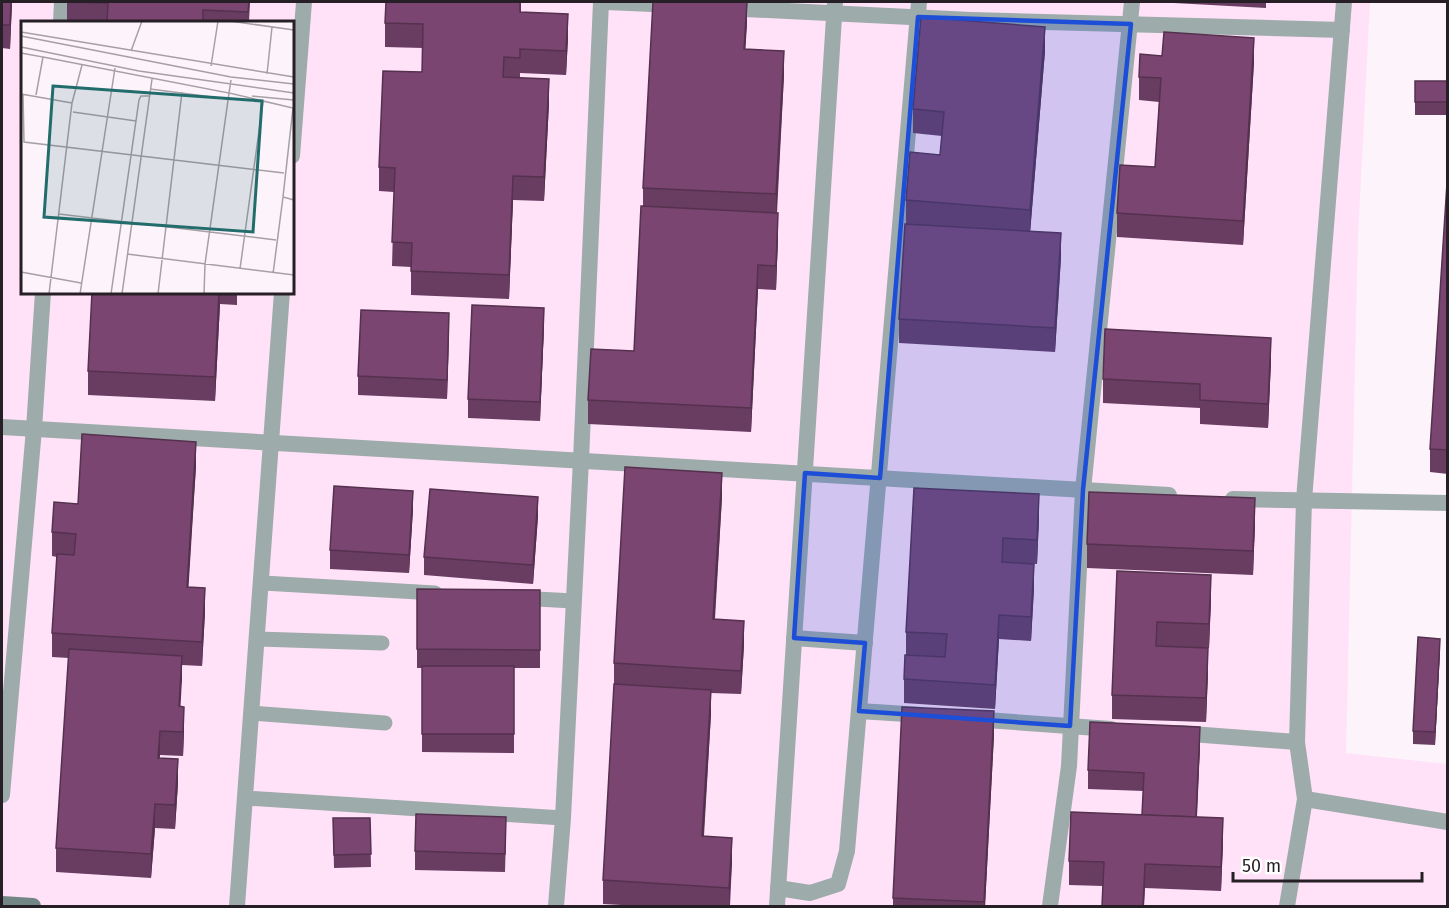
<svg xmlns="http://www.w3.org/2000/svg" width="1449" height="908" font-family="'Fira Sans',sans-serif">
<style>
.built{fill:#ffe2f8;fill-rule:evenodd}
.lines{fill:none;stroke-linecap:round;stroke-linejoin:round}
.service{stroke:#9eabab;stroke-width:15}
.minor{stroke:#9eabab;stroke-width:16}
.secondary{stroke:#738686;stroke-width:16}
.wall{fill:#693c61}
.shaded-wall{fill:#55314f}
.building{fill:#7a4671;stroke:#55314f;stroke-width:1.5}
.marked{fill:#1d4ed8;fill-opacity:0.2;stroke:#1d4ed8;stroke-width:4.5;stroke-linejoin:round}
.inset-road{fill:none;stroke:#a79fa6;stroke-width:1.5}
.view{fill:#226d6c;fill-opacity:0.15;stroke:#226d6c;stroke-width:3}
.inset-edge{fill:none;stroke:#271f26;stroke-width:3}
</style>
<rect width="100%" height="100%" fill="#fdf4fb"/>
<path class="built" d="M2,2H1370L1358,238L1346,753L1447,764V906H2ZM22,22H292V292H22Z"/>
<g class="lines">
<g class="service">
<polyline points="263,583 435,593"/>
<polyline points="519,598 573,601"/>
<polyline points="258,639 382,643"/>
<polyline points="252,713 385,723"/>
<polyline points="245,798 563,818"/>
</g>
<g class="minor">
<polyline points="606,2 675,5"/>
<polyline points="725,8 971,20 1342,30"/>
<polyline points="61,22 62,2"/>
<polyline points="292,156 304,2"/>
<polyline points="2,427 1169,495"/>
<polyline points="1233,499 1448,503"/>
<polyline points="794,638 865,643"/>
<polyline points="859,711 922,715"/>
<polyline points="972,719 1111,729"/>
<polyline points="1178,733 1297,742"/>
<polyline points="2,795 34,429 43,292"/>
<polyline points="1305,799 1448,822"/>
<polyline points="778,888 810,893 838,884 847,851 919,2"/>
<polyline points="237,906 282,292"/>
<polyline points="556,906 563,818 581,460 601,2"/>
<polyline points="777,906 835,2"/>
<polyline points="1050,906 1069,766 1083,490 1132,2"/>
<polyline points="1287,906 1305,799 1297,742 1304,500 1344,2"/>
</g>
<polyline class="secondary" points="2,904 33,906"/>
</g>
<g class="wall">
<polygon points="2,2 12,2 10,49 2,48"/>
<polygon points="67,2 250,2 249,22 67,22"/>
<polygon points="521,2 521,12 568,38 566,75 520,73 520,78 549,103 544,201 513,200 509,299 411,295 411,267 392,266 394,192 379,191 379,167 422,72 423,48 385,47 385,23"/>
<polygon points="1174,2 1266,2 1266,8 1174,3"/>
<polygon points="747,23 745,49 784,75 777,213 778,237 776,290 758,289 751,432 588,424 588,400 634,351 643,206 643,188"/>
<polygon points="1045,51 1030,232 1061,257 1055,352 899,343 899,319 932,226 906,224 906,200 940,155 942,136 913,133 913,109"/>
<polygon points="1254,62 1243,245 1117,237 1117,213 1155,167 1159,102 1139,100 1139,77"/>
<rect x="1415" y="81" width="33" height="34"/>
<polygon points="1448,183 1448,474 1430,472 1430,449"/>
<polygon points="53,292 237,292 237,305 220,304 215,401 88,395 88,371 92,295"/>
<polygon points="544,326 540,421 468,418 468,399"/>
<polygon points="449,332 447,399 358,395 358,376"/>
<polygon points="1271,361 1268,428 1200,424 1200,408 1103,403 1103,379"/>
<polygon points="196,466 188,587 205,612 202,666 182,665 180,707 184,731 183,756 160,755 159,758 178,783 175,829 155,828 151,878 56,872 56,848 69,658 52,657 52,633 57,557 52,556 52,532"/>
<polygon points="914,488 1039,518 1037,564 1003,562 1034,588 1031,641 999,639 995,709 904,703 904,679 906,655 906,632"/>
<polygon points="722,497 715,619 744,645 741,694 711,693 711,714 704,836 732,862 730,906 640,906 603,904 603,880 614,687 614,663"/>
<polygon points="413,509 409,573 330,569 330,550"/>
<polygon points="538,516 533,584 424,575 424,557"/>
<polygon points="1255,522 1253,575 1087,568 1087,544"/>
<polygon points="1117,571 1211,599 1209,648 1157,646 1208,672 1206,722 1112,719 1112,695"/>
<polygon points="417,589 540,590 540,668 514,668 514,753 422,752 422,668 417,668"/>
<polygon points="1440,651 1435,745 1413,744 1413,731"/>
<polygon points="994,735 985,906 893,906 893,898"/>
<polygon points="1200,746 1197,817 1223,842 1221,891 1145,888 1144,906 1102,906 1103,886 1069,885 1069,861 1142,815 1144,791 1088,789 1088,770"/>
<polygon points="333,818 370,818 371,867 334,868"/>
<polygon points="506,836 505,872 415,870 415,851"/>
</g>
<g class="shaded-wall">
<polygon points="11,2 12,2 10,49 10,25"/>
<polygon points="747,2 747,23 744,73 744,49"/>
<polygon points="568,14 568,38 566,75 566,51"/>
<polygon points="1045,27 1045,51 1030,234 1030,210"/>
<polygon points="1254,38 1254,62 1243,245 1243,221"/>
<polygon points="784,51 784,75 776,218 776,194"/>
<polygon points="549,79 549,103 544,201 544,177"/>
<polygon points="513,176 513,200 509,299 509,275"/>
<polygon points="778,213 778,237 776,290 776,266"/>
<polygon points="1061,233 1061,257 1055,352 1055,328"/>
<polygon points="758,265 758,289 751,432 751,408"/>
<polygon points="219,292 220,304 215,401 215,377"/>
<polygon points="544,308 544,326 540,421 540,402"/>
<polygon points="449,313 449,332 447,399 447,380"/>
<polygon points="1271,338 1271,361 1268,428 1268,404"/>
<polygon points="196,442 196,466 187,611 187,587"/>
<polygon points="722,473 722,497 713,643 713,619"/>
<polygon points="413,491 413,509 409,573 409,555"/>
<polygon points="1039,494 1039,518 1037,564 1037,540"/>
<polygon points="538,497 538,516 533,584 533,565"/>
<polygon points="1255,498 1255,522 1253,575 1253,551"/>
<polygon points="1034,564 1034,588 1031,641 1031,617"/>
<polygon points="1211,575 1211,599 1209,648 1209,624"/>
<polygon points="205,588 205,612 202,666 202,642"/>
<polygon points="999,615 999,639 995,709 995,685"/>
<polygon points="744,621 744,645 741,694 741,671"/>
<polygon points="1440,639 1440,651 1435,745 1435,732"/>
<polygon points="1208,648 1208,672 1206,722 1206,698"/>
<polygon points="182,656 182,680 179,730 179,706"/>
<polygon points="711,690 711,714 702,860 702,836"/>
<polygon points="184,707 184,731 183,756 183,732"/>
<polygon points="994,711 994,735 985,906 984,906"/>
<polygon points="1200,727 1200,746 1195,841 1195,822"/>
<polygon points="160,731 160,755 158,782 158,758"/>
<polygon points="178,759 178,783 175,829 175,805"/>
<polygon points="155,804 155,828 151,878 151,854"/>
<polygon points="1223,818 1223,842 1221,891 1221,867"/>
<polygon points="732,838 732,862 729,906 729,888"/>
<polygon points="1145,864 1144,906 1143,906"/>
</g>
<g class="building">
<polygon points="2,2 11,2 10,25 2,25"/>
<polygon points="67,2 249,2 248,12 203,10 203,22 107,22 108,3"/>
<polygon points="386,2 520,2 520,12 568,14 566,51 520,49 520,58 504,57 503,77 549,79 544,177 513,176 509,275 411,271 412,243 392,242 395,168 379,167 383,71 422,72 423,24 385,23"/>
<polygon points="653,2 747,2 744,49 784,51 776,194 643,188"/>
<polygon points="921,17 1045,27 1030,210 906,200 910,152 940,155 944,112 913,109"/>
<polygon points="1164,32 1254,38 1243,221 1117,213 1120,165 1155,167 1161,78 1139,77 1140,54 1162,56"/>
<rect x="1415" y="81" width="33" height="21"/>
<polygon points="1447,183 1448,183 1448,450 1430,449"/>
<polygon points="641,206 778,213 776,266 758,265 751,408 588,400 591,349 634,351"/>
<polygon points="905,224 1061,233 1055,328 899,319"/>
<polygon points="92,292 219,292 215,377 88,371"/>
<polygon points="472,305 544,308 540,402 468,399"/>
<polygon points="361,310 449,313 447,380 358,376"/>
<polygon points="1105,329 1271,338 1268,404 1200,400 1200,384 1103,379"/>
<polygon points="82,434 196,442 187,587 205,588 202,642 52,633 57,554 74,555 76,534 52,532 54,502 78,504"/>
<polygon points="625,467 722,473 713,619 744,621 741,671 614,663"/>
<polygon points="334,486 413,491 409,555 330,550"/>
<polygon points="914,488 1039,494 1037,540 1003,538 1002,562 1034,564 1031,617 999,615 995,685 904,679 905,655 945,657 947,634 906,632"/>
<polygon points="430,489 538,497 533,565 424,557"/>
<polygon points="1089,492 1255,498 1253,551 1087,544"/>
<polygon points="1117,571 1211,575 1209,624 1157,622 1156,646 1208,648 1206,698 1112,695"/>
<polygon points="417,589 540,590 540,650 417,649"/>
<polygon points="1418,637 1440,639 1435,732 1413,731"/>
<polygon points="69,649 182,656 179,706 184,707 183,732 160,731 158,758 178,759 175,805 155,804 151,854 56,848"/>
<rect x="422" y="666" width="92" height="68"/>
<polygon points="614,684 711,690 702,836 732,838 729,888 603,880"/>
<polygon points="902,707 994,711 984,902 893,898"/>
<polygon points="1090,722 1200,727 1196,817 1142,815 1144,773 1088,770"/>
<polygon points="1071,812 1223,818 1221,867 1145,864 1143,906 1102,906 1104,862 1069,861"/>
<polygon points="416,814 506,817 505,854 415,851"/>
<polygon points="333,818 370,818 371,854 334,855"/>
</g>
<path class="marked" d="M918,17L1131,24L1083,490L1070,726L859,711L865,643L794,638L805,473L880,478Z"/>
<g transform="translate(21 21)">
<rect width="273" height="273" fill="#fdf4fb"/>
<path class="inset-road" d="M209,0L273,9M0,11L273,56M0,15L210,56L273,63M0,26L118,50L273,72M110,30L121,0M0,32L22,36L15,74M22,36L208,72L184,243L183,273M190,45L197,0M246,53L251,6M210,59L208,72L272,87L262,176L273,179M129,68L207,78M0,73L51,82M2,73L3,121L263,152M231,75L273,79M52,91L115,100M38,193L255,219M106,233L273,254M219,248L242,81M0,251L60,262M252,253L262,176M28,273L51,82L61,44M59,273L94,47M90,273L118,79L120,75H129M101,273L131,58M137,273L161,71"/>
<path class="view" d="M32,65L241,80L232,211L23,196Z"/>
<rect width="273" height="273" class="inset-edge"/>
</g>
<rect width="1449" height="908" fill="none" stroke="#271f26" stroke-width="6"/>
<path d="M1233 872v9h189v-9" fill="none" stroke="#271f26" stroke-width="3"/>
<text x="1242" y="872" font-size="18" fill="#271f26" stroke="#ffffff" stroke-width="4.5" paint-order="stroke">50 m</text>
</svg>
